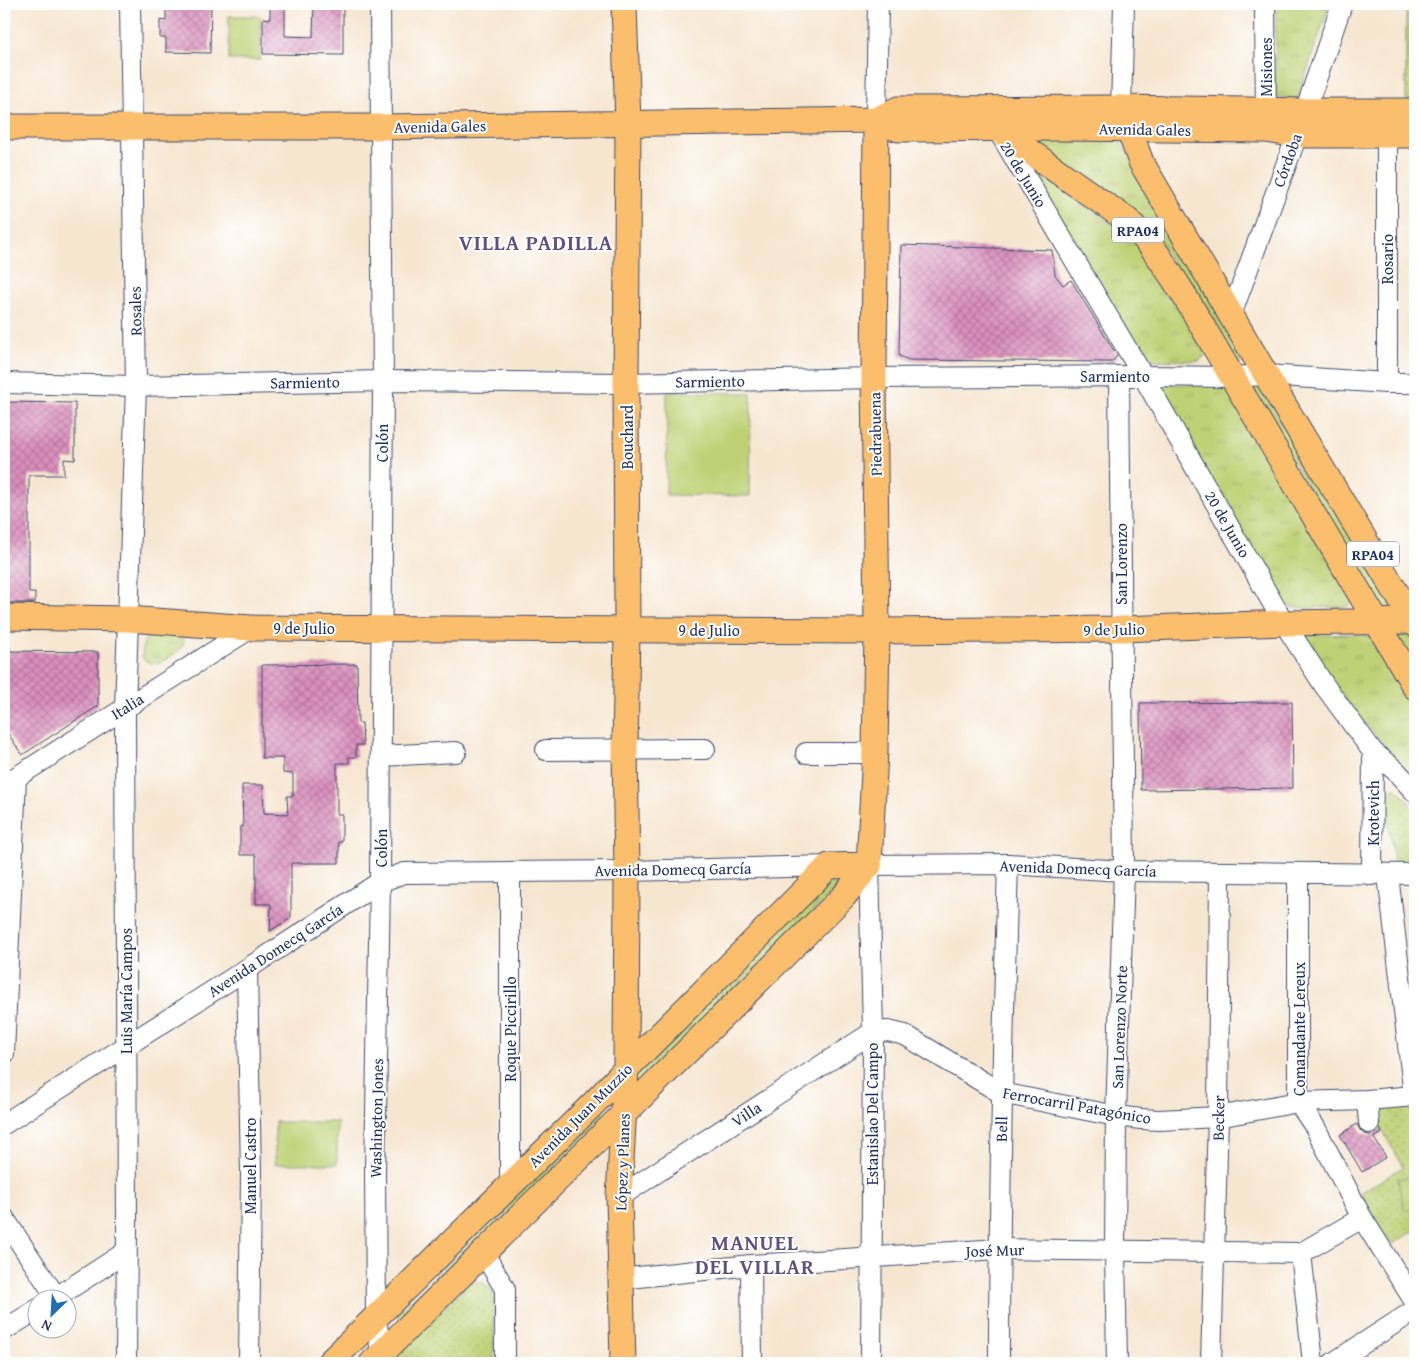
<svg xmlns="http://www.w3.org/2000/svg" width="1419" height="1367" font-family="'Gentium Book Plus',serif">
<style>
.grass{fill:url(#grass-tufts);stroke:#6c8069}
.park{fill:url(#park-dots);stroke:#6c8069}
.pitch{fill:#bed174;stroke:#6c8069}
.building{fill:url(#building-cross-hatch)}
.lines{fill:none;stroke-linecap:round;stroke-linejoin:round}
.minor-casing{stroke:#3c4a6f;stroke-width:22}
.major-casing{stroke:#3c4a6f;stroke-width:27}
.minor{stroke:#fff;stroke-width:20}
.major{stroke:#fabe6d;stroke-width:25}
.labels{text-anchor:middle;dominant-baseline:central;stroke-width:4;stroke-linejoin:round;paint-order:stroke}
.shield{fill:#fff;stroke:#5f6d8e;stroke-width:1}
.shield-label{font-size:15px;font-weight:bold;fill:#1b2f5e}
.street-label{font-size:16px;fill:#1b2f5e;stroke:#fff}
.district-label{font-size:21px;font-weight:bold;letter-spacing:1px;fill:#5e517f;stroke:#fff}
</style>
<defs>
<pattern id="grass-tufts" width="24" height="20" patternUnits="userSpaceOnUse" patternTransform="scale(1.25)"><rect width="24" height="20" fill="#bed174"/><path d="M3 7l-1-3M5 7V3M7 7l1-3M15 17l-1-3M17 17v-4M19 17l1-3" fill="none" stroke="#a3b467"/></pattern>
<pattern id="park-dots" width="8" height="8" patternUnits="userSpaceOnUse" patternTransform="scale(1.25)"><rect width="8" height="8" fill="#bed174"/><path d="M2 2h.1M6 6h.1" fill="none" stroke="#a3b467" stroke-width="1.8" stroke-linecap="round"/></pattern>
<pattern id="building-cross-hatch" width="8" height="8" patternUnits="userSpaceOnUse" patternTransform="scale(1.25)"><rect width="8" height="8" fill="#db8fbc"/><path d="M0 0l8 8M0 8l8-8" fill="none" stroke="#b1759c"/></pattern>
</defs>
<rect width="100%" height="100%" fill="#fff"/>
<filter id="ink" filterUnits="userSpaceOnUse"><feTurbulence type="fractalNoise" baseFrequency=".02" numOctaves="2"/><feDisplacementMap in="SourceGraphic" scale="10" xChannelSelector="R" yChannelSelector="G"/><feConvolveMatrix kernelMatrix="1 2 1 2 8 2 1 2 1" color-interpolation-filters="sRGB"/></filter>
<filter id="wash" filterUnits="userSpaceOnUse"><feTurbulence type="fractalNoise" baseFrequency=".0096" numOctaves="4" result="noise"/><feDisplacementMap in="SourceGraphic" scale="20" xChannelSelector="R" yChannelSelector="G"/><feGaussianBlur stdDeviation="1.12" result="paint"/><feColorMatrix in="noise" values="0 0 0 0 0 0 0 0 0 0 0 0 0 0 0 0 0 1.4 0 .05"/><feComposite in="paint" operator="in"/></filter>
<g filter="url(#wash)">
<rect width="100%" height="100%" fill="#f6e6d0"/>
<g class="grass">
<polygon points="1276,4 1330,4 1297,99 1275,97"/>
<polygon points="1036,137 1119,140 1132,161 1249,363 1234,362 1149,225 1035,146"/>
<polygon points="1036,167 1039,167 1151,255 1206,355 1199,361 1145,360 1035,175 1034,171"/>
<polygon points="1166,384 1226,386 1353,601 1347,607 1294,608 1286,605 1277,597 1162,397 1161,388"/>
<polygon points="1259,385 1393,604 1392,613 1385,613 1252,395 1253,388"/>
<polygon points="1403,630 1411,632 1415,638 1415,675 1398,638"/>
<path d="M152,633H179L183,636C184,640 184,645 181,648C179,651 174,654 171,656C161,662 152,669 142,657C143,647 142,638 152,633Z"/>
<polygon points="1362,634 1372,638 1383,647 1415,703 1415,782 1341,695 1305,643 1307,638 1311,635"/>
<polygon points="832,882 837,888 639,1082 635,1077 826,883"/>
<polygon points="601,1111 606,1118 400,1319 396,1315"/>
</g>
<g class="park">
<rect x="1406" y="4" width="9" height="97"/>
<polygon points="1395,787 1408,800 1415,813 1415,863 1394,863 1385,796"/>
<polygon points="1415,1104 1415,1230 1391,1245 1360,1193 1403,1167 1374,1116 1374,1105"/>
<path d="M472,1280C482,1282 488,1284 494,1292V1363H383Z"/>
</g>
<g class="pitch">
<polygon points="229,16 261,16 260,60 229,60"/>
<polygon points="667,392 751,393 750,496 666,495"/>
<rect x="275" y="1122" width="62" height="42"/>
<polygon points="1415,1176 1415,1208 1404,1210 1398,1179"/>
</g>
<g id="blocks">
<g class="building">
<polygon points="166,4 211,4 210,53 166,52 166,38 160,38 160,20 166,21"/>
<polygon points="314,4 343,4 343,55 263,54 263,18 270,19 270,6 285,7 285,36 313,37"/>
<polygon points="901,245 1052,250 1055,275 1063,285 1071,280 1117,356 1112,362 909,360 899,356"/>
<polygon points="4,402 75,403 75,460 64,459 64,475 29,475 29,593 35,593 35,603 4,603"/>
<polygon points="4,651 98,652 98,706 22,755 4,727"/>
<polygon points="357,664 358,723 362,723 363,745 356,745 356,757 349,757 349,763 337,763 337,814 342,814 342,842 339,842 339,863 291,863 291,918 270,931 271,904 256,904 256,855 240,855 240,827 243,827 242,785 263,785 264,813 288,814 287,796 293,796 293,774 283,773 283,758 262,758 262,665"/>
<polygon points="1292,702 1293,788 1141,790 1140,703"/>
<polygon points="1357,1124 1360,1130 1364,1134 1370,1135 1375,1133 1380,1128 1382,1133 1374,1138 1386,1157 1362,1172 1340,1135"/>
</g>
</g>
</g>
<g filter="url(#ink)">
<use href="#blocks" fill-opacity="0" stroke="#3c4a6f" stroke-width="1"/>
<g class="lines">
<defs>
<g id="minor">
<polyline points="380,4 383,381 380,882 375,1174 376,1317 381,1354"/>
<polyline points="1265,4 1266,126"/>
<polyline points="1121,108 1124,4"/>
<polyline points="876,120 878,4"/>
<polyline points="999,132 1143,376 1284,623 1324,685 1373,752 1396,771 1415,792"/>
<polyline points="1387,135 1387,383"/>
<polyline points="1231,315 1297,135 1342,4"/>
<polyline points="4,383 136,386 383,381 626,383 874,378 1143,376 1232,377 1266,375 1387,383 1415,383"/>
<polyline points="546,750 705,749"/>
<polyline points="806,753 875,753"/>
<polyline points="381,756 456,752"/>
<polyline points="4,785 251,628"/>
<polyline points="1298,873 1298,1102 1315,1127 1362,1218 1415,1302"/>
<polyline points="1372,875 1373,752"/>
<polyline points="1388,875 1414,1096"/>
<polyline points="247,969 251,1174 249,1363"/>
<polyline points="4,1054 16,777"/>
<polyline points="1367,1100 1369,1123"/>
<polyline points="4,1124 247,969 380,882 404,873 627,871 829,866"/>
<polyline points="510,1186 510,872"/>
<polyline points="619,1197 873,1032 888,1031 905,1035 1001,1093 1116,1116 1141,1119 1159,1120 1218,1117 1298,1102 1367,1100 1415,1096"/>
<polyline points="4,1218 56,1297"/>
<polyline points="483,1252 505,1289 505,1363"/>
<polyline points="1301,1253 1313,1363"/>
<polyline points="751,1265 752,1363"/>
<polyline points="620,1279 751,1265 999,1249 1301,1253 1362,1218"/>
<polyline points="52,1300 126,1252"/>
<polyline points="4,1330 38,1309"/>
<polyline points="126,1363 127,1228 125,708 136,386 130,4"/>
<polyline points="871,1363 873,1032 869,865 1008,864 1124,871 1415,874"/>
<path d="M999,1363C999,1197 1003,1031 1008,864"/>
<polyline points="1117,1363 1115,1251 1116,1116 1124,871 1119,376"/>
<polyline points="1211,1363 1218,1117 1220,872"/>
<polyline points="1333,1363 1415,1310"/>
</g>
<g id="major">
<polyline points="1121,108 1141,162 1266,375 1415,624"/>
<polyline points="876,120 898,129 1058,128 1266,130 1297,135 1415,135"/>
<polyline points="4,127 381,127 876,120 898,109 1121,108 1304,111 1415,111"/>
<path d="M996,128L1127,220C1152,243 1166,267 1184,295L1415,687"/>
<polyline points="4,617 128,619 251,628 877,631 1121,629 1284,623 1413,621"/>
<polyline points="869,865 875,753 877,631 874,378 876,120"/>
<polyline points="329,1363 595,1102 626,1069 829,866 869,865"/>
<polyline points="372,1363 844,896 869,865"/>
<polyline points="623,1363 619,1197 626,1069 627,871 625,750 627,630 626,383 628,124 624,4"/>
</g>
</defs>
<use href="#minor" class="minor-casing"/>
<use href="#major" class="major-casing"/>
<use href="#minor" class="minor"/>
<use href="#major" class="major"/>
</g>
</g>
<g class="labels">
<g class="shield">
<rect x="1112" y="217.5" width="52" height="25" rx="4"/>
<rect x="1347" y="541.5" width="52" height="25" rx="4"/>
</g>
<g class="shield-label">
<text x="1138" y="230">RPA04</text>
<text x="1373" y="554">RPA04</text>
</g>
<g class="street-label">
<text transform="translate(1266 67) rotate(-90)">Misiones</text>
<text transform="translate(440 126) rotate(-1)">Avenida Gales</text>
<text transform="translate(1145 129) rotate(1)">Avenida Gales</text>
<text transform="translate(1287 160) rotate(-70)">Córdoba</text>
<text transform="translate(1024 174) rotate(59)">20 de Junio</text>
<text transform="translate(1387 259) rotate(-90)">Rosario</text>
<text transform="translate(135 311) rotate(-91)">Rosales</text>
<text x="1115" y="376">Sarmiento</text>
<text transform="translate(710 381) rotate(-1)">Sarmiento</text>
<text transform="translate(305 382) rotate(-1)">Sarmiento</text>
<text transform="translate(875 434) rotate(-91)">Piedrabuena</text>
<text transform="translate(627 437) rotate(-90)">Bouchard</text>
<text transform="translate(382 443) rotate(-90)">Colón</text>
<text transform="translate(1228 524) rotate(60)">20 de Junio</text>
<text transform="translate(1121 564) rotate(-90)">San Lorenzo</text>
<text x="304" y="628">9 de Julio</text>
<text transform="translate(1114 629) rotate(-1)">9 de Julio</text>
<text x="709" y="630">9 de Julio</text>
<text transform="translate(127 706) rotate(-32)">Italia</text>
<text transform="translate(1373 813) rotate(-90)">Krotevich</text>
<text transform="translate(381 848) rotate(-90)">Colón</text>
<text transform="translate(1078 868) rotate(2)">Avenida Domecq García</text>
<text transform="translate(673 869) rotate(-1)">Avenida Domecq García</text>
<text transform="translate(275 950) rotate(-33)">Avenida Domecq García</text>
<text transform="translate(126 991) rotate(-90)">Luis María Campos</text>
<text transform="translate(1119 1027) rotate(-88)">San Lorenzo Norte</text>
<text transform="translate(510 1029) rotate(-90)">Roque Piccirillo</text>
<text transform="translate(1299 1029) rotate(-90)">Comandante Lereux</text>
<text transform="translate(1077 1105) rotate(10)">Ferrocarril Patagónico</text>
<text transform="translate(746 1114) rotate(-33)">Villa</text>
<text transform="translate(872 1114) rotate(-90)">Estanislao Del Campo</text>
<text transform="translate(580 1115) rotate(-45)">Avenida Juan Muzzio</text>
<text transform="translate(376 1118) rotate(-89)">Washington Jones</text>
<text transform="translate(1218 1118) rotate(-89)">Becker</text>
<text transform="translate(1001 1129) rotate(-89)">Bell</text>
<text transform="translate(622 1162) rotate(-88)">López y Planes</text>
<text transform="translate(250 1166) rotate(-90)">Manuel Castro</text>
<text transform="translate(995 1250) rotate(-2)">José Mur</text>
</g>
<g class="district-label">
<text x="536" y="242">VILLA PADILLA</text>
<text x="755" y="1242">MANUEL<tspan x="755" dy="24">DEL VILLAR</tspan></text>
</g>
</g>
<rect width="1419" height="1367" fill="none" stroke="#fff" stroke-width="20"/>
<g transform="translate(52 1314) rotate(205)"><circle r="24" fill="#ffffff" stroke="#a4acbf"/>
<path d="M0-4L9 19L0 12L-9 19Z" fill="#1f6fb2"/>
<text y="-8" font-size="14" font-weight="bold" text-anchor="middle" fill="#1b2f5e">N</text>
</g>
</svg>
